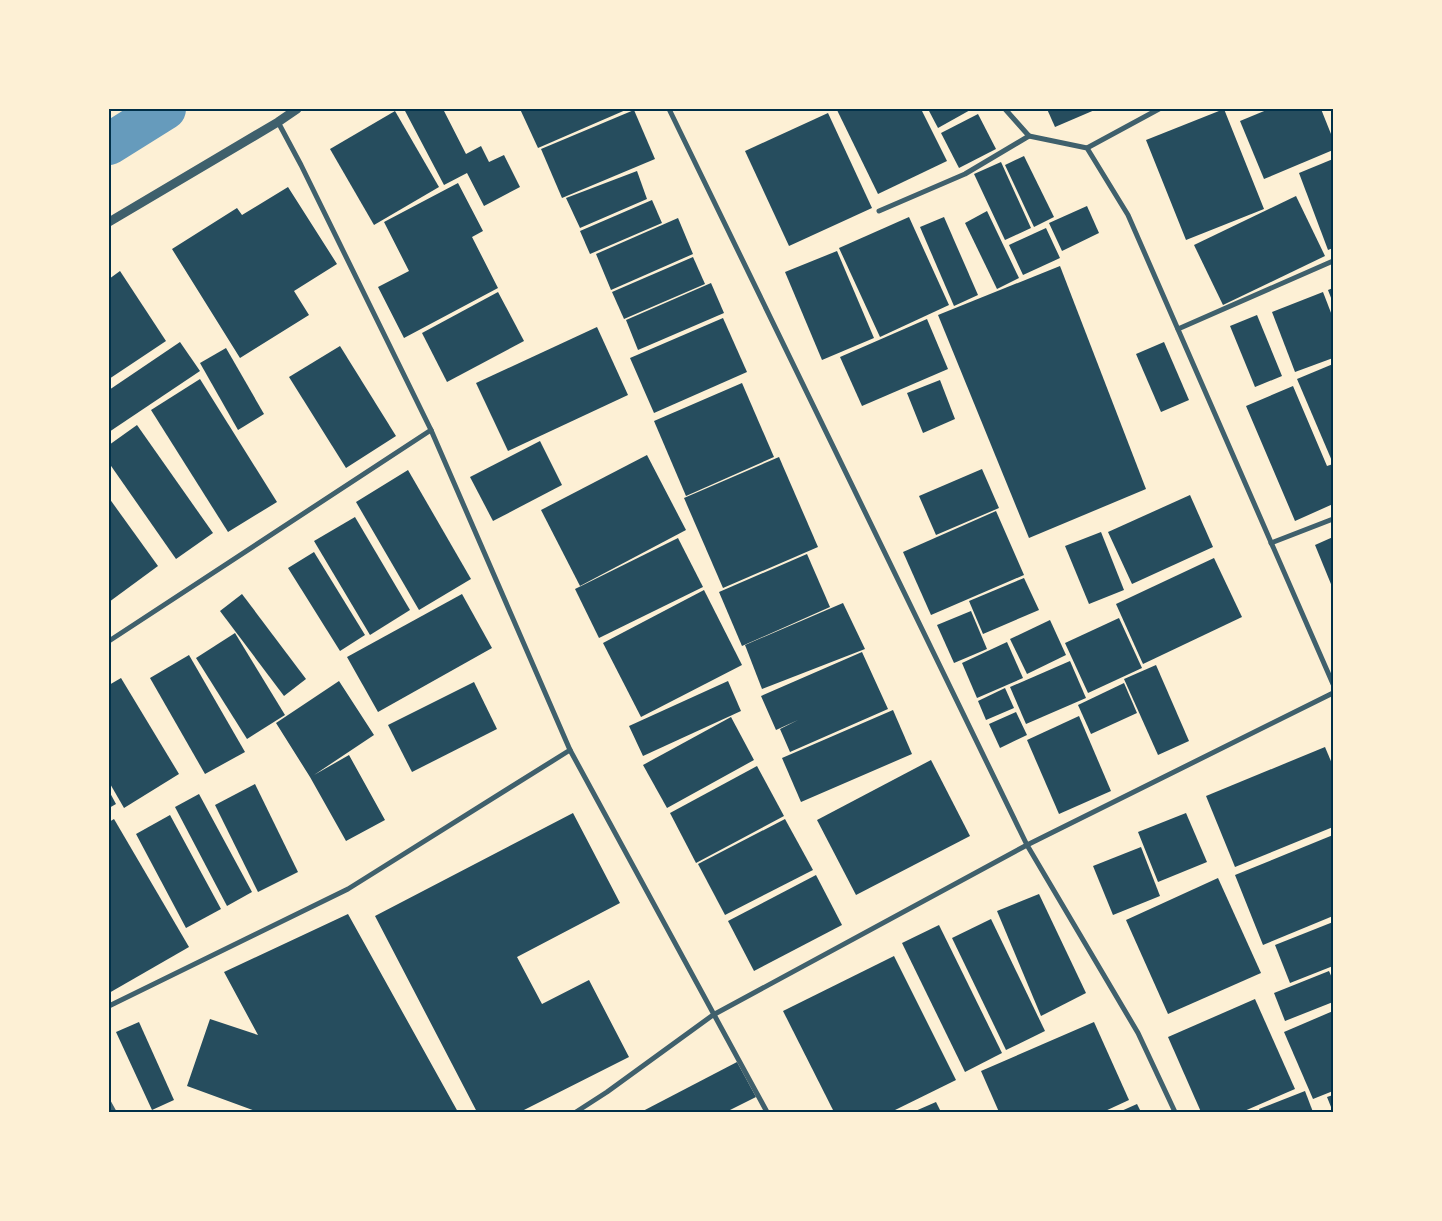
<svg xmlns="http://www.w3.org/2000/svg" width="1442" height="1221" font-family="'PT Serif',serif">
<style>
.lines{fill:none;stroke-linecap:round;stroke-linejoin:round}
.canal{stroke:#669bbc;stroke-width:42}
.building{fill:#264d5e}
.minor{stroke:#3f606c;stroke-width:5}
.tertiary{stroke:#3f606c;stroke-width:9}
.neatline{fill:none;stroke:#003049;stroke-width:2}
</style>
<rect width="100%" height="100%" fill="#fdf0d5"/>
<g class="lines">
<polyline class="canal" points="109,144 165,109"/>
</g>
<g class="building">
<polygon points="404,109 443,109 466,154 481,146 489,162 504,155 520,187 484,206 467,173 444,185"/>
<polygon points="520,109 628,109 538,148"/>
<polygon points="839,109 921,109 947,161 878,194 837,110"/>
<polygon points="928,109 972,109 938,128"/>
<polygon points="1047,109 1097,109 1055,127"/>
<polygon points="1224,109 1264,209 1186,240 1146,140"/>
<polygon points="1269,109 1321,109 1333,139 1333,150 1264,179 1240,121"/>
<polygon points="634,110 655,159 562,198 541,149"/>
<polygon points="395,111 439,187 374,225 330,149"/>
<polygon points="828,113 872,208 789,246 745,151"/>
<polygon points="978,114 996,149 959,168 941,133"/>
<polygon points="1024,156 1054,217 1034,227 1005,165"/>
<polygon points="1333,159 1333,248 1328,250 1299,173"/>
<polygon points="1001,162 1031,228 1005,240 974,174"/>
<polygon points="637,171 647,199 580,228 566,198"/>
<polygon points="458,183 483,231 472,237 498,288 404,338 378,287 409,271 384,222"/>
<polygon points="288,187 337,264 294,291 309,315 240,358 172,249 237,208 242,215"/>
<polygon points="1296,196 1325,256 1223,305 1194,245"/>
<polygon points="652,200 662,223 590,254 580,231"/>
<polygon points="1087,206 1099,233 1062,251 1049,223"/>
<polygon points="987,211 1019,278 997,289 965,223"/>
<polygon points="909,217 949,305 880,337 839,248"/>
<polygon points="944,217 978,295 954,306 920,227"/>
<polygon points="678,218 693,254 611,290 596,254"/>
<polygon points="1046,228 1060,258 1023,275 1009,245"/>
<polygon points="837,251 874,338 822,360 785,272"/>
<polygon points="693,257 705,284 624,319 612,292"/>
<polygon points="1060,266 1146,489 1029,538 938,315"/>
<polygon points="120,271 166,341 109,379 109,279"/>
<polygon points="711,283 724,313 638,350 626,320"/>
<polygon points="1333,288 1333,303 1328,290"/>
<polygon points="498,292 524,341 447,382 422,333"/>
<polygon points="1323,292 1333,318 1333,358 1295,372 1272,312"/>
<polygon points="1257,315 1282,376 1255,387 1230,326"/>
<polygon points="723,318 747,372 654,413 630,358"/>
<polygon points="927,319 948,369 862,406 840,357"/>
<polygon points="597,327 628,395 508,451 476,383"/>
<polygon points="180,342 200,371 109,432 109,390"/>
<polygon points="1164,342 1189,400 1161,412 1136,354"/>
<polygon points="340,346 396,436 346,468 289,377"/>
<polygon points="226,348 264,414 238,430 200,363"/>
<polygon points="1333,364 1333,460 1332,461 1297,379"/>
<polygon points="200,379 277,502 228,532 151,410"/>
<polygon points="940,380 955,419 923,433 907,393"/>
<polygon points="742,383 774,457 686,496 654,421"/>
<polygon points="1293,386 1327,466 1333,464 1333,504 1295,521 1246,406"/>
<polygon points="137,425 213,533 176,559 109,463 109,445"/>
<polygon points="540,441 562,485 493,521 470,477"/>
<polygon points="647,455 686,530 580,586 541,510"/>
<polygon points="779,457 818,547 723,588 684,498"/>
<polygon points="982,469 999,508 936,535 919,496"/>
<polygon points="408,470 471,579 419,610 356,502"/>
<polygon points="1190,495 1213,547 1132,584 1108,532"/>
<polygon points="109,498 158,566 109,602"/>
<polygon points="996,511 1024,575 931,615 903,552"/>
<polygon points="355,517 410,610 370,635 314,541"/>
<polygon points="1101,532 1124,590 1089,604 1065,546"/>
<polygon points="1333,537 1333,589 1315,545"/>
<polygon points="678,538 703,587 599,638 575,589"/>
<polygon points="314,552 365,635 340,651 288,568"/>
<polygon points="807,554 830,607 742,646 719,592"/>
<polygon points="1214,558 1242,617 1143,664 1116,604"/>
<polygon points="1024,578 1039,610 983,634 969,601"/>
<polygon points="704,590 742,665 641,717 603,643"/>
<polygon points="242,594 306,679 284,696 220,611"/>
<polygon points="462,594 492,648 378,712 347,657"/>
<polygon points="843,603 865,649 762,689 745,645"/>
<polygon points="971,611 987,649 954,663 937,625"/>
<polygon points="1119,618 1142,668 1088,693 1065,643"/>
<polygon points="1050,620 1066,655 1027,674 1010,639"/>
<polygon points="235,633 285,715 247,739 196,658"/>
<polygon points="1007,642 1023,678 977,698 962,663"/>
<polygon points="862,652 888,709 790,752 780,729 798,720 776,730 761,696"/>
<polygon points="189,655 245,752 205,774 150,678"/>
<polygon points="1070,661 1086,698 1026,724 1010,687"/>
<polygon points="1156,665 1189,741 1158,755 1124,679"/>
<polygon points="121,678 179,774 124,808 109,782 109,685"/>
<polygon points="339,681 374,735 314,775 349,755 385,820 346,841 310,777 276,723"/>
<polygon points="728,681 741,711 643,756 629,726"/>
<polygon points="474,682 497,729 412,772 388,725"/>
<polygon points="1124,683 1137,713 1091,734 1078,705"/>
<polygon points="1005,688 1014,708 986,720 978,701"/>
<polygon points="893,710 912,754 801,802 782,758"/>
<polygon points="1016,712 1027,735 1000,748 989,724"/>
<polygon points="1079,716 1111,791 1059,814 1027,740"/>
<polygon points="731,717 754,760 667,808 643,765"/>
<polygon points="1325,747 1333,766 1333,827 1235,867 1206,796"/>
<polygon points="931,760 970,836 856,895 817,820"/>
<polygon points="757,766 784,816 696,863 670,813"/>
<polygon points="255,784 298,872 258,892 215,805"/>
<polygon points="109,791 116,804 109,808"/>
<polygon points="199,794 252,892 227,906 175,807"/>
<polygon points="573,813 620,903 517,957 542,1004 589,980 629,1057 520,1112 477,1112 375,916"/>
<polygon points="1186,813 1207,862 1158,882 1138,832"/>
<polygon points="170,815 221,909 186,928 136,834"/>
<polygon points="114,819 189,947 109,993 109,822"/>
<polygon points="785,819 813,870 725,915 698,864"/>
<polygon points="1333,835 1333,916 1263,945 1235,875"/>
<polygon points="1141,847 1160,896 1113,915 1093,866"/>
<polygon points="816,875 842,925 754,971 728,921"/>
<polygon points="1218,878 1261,973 1168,1014 1126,920"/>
<polygon points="1039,894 1086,993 1041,1016 997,911"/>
<polygon points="348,914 458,1112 258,1112 187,1086 210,1019 258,1035 224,972"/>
<polygon points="991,919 1045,1031 1006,1050 952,938"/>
<polygon points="1333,922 1333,966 1290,983 1275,945"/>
<polygon points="939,925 1002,1053 965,1072 902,943"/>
<polygon points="894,956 956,1080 891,1112 834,1112 783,1011"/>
<polygon points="1329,971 1333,980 1333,1002 1285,1021 1274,993"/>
<polygon points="1255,999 1295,1089 1242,1112 1201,1112 1168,1037"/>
<polygon points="1333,1011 1333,1091 1313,1099 1284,1032"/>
<polygon points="139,1022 174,1100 152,1110 116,1032"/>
<polygon points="1094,1022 1129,1100 1103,1112 999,1112 981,1071"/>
<polygon points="737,1062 756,1097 726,1112 641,1112"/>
<polygon points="1305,1091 1313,1112 1260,1112 1259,1109"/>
<polygon points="1333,1095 1333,1112 1327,1097"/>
<polygon points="936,1102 941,1112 913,1112"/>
<polygon points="1137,1104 1141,1112 1119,1112"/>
</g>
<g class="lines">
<g class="minor">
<polyline points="669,109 1027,845 1138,1033 1175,1112"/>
<polyline points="1005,109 1029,136 1087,148 1128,215 1333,684"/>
<polyline points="278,122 301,165 431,430 570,750 767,1112"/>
<polyline points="1087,148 1159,109"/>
<polyline points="879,211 965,174 1029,136"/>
<polyline points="1178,329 1333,261"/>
<polyline points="1271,543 1333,519"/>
<polyline points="109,641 431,430"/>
<polyline points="109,1006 348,889 570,750"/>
<polyline points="109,1103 114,1112"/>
<polyline points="576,1112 607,1092 713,1015 1027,845 1333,693"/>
</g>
<polyline class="tertiary" points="109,222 278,122 297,109"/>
</g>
<rect width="1442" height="1221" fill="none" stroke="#fdf0d5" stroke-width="220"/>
<rect x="110" y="110" width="1222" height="1001" class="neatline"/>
</svg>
